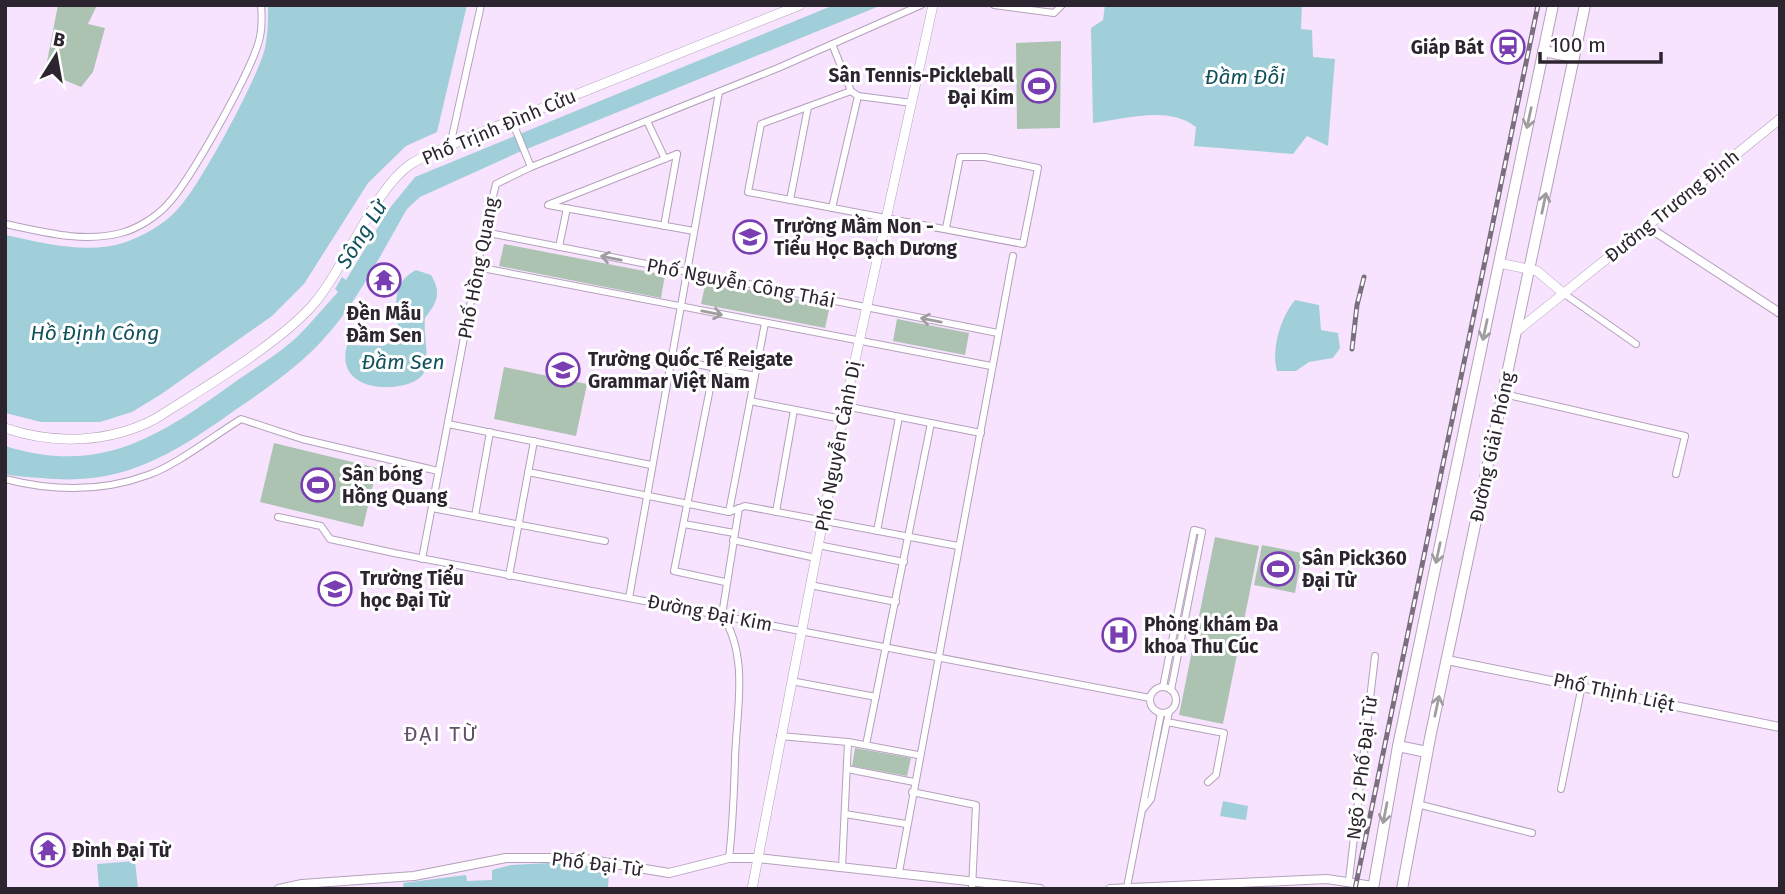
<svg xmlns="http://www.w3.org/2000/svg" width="1785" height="894" font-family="'Fira Sans',sans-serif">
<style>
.green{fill:#acc3b2}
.water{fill:#a1cfd9}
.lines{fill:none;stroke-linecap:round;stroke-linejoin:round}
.minor-casing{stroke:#b4a1bb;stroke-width:8}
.tertiary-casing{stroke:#b4a1bb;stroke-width:10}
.secondary-casing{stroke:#b4a1bb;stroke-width:10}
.primary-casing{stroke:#b4a1bb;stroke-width:12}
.minor{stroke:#fff;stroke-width:6}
.tertiary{stroke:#fff;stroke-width:8}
.secondary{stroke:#fff;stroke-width:9}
.primary{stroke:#fff;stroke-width:10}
.rail-casing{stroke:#7a6e7f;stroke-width:5}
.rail{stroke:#fff;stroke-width:2.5;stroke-dasharray:8;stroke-linecap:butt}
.oneway{stroke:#a09da1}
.labels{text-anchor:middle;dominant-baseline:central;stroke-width:6;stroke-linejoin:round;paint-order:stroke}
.poi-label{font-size:19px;font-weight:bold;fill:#2c252f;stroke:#fff;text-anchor:start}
.street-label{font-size:19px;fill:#2c252f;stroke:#fff}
.water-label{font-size:21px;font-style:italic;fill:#11515d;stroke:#fff}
.neighbourhood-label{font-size:21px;letter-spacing:2px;fill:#625168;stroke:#fff}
</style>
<rect width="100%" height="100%" fill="#f8e3ff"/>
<g class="green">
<polygon points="58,5 97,5 88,24 105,28 93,72 81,87 45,72"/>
<polygon points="1061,41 1060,128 1017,129 1016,43"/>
<polygon points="504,244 665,275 661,298 499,266"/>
<polygon points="706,281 830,306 825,328 701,304"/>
<polygon points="897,319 969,333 965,355 893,341"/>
<polygon points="504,367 587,384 576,436 494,419"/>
<polygon points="274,443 377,468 363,527 260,502"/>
<polygon points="1215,537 1259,546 1223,724 1179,715"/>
<polygon points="1262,545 1302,553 1295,593 1254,585"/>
<polygon points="855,748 911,758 907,776 852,766"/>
</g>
<g class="water">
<path d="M268,5H467L437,132L406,146L368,183L304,284L272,316L160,395L132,412L100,422H41L5,413V235C44,243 88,255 126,242C143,236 164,224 176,211C198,190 258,78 265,48C268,34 268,19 268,5Z"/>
<path d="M834,5H882L517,153L420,197L407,209C381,254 356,305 320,343C297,367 269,387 241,406C176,452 126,487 42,478C30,477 17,477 5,474V446C98,475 155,439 228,387C251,370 278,355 298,336C312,322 325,306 338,292L335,289L342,277L346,280L389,209L415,177Z"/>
<path d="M1105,5H1302L1301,29L1312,30L1313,57L1335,59L1328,146L1307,136L1293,154L1194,146L1196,127C1168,105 1125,119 1093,123L1091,28L1103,20Z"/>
<path d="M416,270L431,275C442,293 437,303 425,318C423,335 430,353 424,372C417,393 332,399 347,345L383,346L400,337C396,313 389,283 416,270Z"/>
<path d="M1295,300L1319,305L1321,330L1338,333L1340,348L1333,358L1309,362L1296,371H1277C1271,348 1281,317 1295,300Z"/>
<polygon points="1223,801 1248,806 1246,820 1220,816"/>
<polygon points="135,861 138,889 99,889 97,864"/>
<polygon points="568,862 609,870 608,889 404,889 403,883 466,875 467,881 492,880 492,870 511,865"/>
</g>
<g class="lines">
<defs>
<g id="minor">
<polyline points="994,5 1054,13 1062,5"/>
<polyline points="832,44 851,91 858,96 912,103"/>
<polyline points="851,91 761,124 748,192 1023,244 1038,168 985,157 960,157 946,228"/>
<polyline points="512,121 531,167"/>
<polyline points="647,121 665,159"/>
<polyline points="450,146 481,5"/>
<polyline points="790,200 808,107"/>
<polyline points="550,204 677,154"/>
<polyline points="548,205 694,231"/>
<polyline points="832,208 858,96"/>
<path d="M5,224C44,232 82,243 121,233C137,229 156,217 167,205C190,181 253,69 260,37C262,27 262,16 261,5"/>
<polyline points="664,226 677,154"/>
<polyline points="484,232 998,333"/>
<polyline points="559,247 567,208"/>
<polyline points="477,267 991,366"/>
<polyline points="1563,293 1636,344"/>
<polyline points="673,359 755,376"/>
<polyline points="714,368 674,571 725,582"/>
<polyline points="1504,394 1685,436 1676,474"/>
<polyline points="750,401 842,419"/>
<polyline points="845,406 981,433"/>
<polyline points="448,424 651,465"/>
<polyline points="528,472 729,512 745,506 958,546"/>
<path d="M5,479C52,491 102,492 148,475C175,466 215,435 241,419L302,439L438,471"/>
<polyline points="432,508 605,541"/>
<polyline points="729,512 765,323"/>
<polyline points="776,512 794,410"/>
<polyline points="475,516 490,432"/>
<polyline points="278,517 321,526 330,539 394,553 1150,698"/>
<polyline points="684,524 734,533"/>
<polyline points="877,531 899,417"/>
<polyline points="733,540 816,558"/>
<polyline points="818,545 904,562"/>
<polyline points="422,559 484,232 496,184 531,167 778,68 921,5"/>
<polyline points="509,576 534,441"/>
<polyline points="810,585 896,602"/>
<polyline points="629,598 719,92"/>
<polyline points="791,681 876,697"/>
<circle cx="1163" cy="700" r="13"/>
<polyline points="1163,687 1194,530 1202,532 1171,690"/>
<polyline points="1167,722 1224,733 1216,775 1208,782"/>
<polyline points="780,736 848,742 918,755"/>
<polyline points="866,745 931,423"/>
<polyline points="847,769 914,782"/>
<polyline points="1561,789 1582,685"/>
<polyline points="912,792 976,805 972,889"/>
<polyline points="1417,804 1532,833"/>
<polyline points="1144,808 1151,799 1169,712"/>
<polyline points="845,814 906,824"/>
<path d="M729,858C733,825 734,793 735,760C736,713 750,657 722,615L739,508"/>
<polyline points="842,868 848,742"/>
<polyline points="899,872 1013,256"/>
<polyline points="1349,880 1375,656"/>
<polyline points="1127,887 1161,713"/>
</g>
<g id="tertiary">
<polyline points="1648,227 1780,313"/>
<polyline points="1447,660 1780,727"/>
<polyline points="279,889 302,884 414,876 506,858 579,858 669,873 729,858 758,858 1040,889"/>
<polyline points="1110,889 1327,879 1373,886"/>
</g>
<g id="secondary">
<polyline points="1499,263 1537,271 1563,293"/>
<polyline points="1517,331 1780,119"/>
<path d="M5,428C54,445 109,443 155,419C202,389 274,347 311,307C344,271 374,188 411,164C425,155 441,150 455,143L800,5"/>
<polyline points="752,889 845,406 933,5"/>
</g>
<g id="primary">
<polyline points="1543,51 1574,57"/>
<polyline points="1398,746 1427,752"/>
<polyline points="1373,889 1398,746 1553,5"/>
<polyline points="1402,889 1430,738 1585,5"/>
</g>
</defs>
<use href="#minor" class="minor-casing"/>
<use href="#tertiary" class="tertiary-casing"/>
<use href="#secondary" class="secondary-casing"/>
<use href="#primary" class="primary-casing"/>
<use href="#minor" class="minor"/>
<use href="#tertiary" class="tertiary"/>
<use href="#secondary" class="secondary"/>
<use href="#primary" class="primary"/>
<defs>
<g id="rail">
<polyline points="1352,349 1357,305 1364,277"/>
<polyline points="1355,889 1538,5"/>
</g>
</defs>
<use href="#rail" class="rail-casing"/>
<use href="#rail" class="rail"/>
</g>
<defs><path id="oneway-shaft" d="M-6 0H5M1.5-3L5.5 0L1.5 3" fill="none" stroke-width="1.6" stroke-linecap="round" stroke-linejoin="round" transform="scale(1.75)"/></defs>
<g class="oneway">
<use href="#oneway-shaft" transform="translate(1529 118) rotate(102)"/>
<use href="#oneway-shaft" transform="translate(1544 203) rotate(-78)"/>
<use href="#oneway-shaft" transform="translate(611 258) rotate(-169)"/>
<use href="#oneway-shaft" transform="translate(712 313) rotate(11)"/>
<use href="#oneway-shaft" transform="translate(931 320) rotate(-169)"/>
<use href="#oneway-shaft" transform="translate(1485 330) rotate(102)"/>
<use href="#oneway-shaft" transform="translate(1438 553) rotate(102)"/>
<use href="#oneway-shaft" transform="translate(1437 706) rotate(-78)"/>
<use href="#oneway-shaft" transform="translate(1385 813) rotate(101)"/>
</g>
<defs>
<symbol id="station-ring" viewBox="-11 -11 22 22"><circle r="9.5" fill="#fff" stroke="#7a3eb3" stroke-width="1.5"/><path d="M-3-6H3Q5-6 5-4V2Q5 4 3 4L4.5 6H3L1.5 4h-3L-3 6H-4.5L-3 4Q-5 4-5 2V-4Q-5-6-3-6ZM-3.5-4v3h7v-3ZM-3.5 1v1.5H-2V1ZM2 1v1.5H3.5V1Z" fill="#7a3eb3"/></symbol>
<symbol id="stadium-ring" viewBox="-11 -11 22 22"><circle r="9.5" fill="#fff" stroke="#7a3eb3" stroke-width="1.5"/><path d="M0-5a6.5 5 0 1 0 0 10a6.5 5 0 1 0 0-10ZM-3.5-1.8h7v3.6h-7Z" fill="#7a3eb3"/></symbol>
<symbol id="school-ring" viewBox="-11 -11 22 22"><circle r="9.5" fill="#fff" stroke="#7a3eb3" stroke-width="1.5"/><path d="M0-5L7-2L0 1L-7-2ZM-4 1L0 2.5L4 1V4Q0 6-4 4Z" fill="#7a3eb3"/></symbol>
<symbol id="temple-ring" viewBox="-11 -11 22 22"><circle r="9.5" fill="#fff" stroke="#7a3eb3" stroke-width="1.5"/><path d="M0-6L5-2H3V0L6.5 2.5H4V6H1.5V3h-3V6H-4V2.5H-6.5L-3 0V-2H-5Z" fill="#7a3eb3"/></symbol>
<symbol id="hospital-ring" viewBox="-11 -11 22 22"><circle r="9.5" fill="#fff" stroke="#7a3eb3" stroke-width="1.5"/><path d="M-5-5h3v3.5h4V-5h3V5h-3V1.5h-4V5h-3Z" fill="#7a3eb3"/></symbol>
</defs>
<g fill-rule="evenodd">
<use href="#station-ring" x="1489" y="28" width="38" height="38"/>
<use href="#stadium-ring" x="1020" y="67" width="38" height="38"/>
<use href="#school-ring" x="731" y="218" width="38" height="38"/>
<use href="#temple-ring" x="365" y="261" width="38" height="38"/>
<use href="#school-ring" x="544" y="351" width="38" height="38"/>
<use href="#stadium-ring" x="299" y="466" width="38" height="38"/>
<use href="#stadium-ring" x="1259" y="550" width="38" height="38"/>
<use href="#school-ring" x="316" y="570" width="38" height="38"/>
<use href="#hospital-ring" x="1100" y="616" width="38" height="38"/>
<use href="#temple-ring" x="29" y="831" width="38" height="38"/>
</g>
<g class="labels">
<g class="poi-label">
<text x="1484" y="47" text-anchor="end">Giáp Bát</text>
<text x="1014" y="75" text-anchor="end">Sân Tennis-Pickleball<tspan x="1014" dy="22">Đại Kim</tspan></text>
<text x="774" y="226">Trường Mầm Non -<tspan x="774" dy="22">Tiểu Học Bạch Dương</tspan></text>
<text x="384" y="313" text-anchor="middle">Đền Mẫu<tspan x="384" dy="22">Đầm Sen</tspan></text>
<text x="588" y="359">Trường Quốc Tế Reigate<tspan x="588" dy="22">Grammar Việt Nam</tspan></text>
<text x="342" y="474">Sân bóng<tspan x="342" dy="22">Hồng Quang</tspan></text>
<text x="1302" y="558">Sân Pick360<tspan x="1302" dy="22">Đại Từ</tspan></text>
<text x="360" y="578">Trường Tiểu<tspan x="360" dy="22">học Đại Từ</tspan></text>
<text x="1144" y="624">Phòng khám Đa<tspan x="1144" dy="22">khoa Thu Cúc</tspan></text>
<text x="72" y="850">Đình Đại Từ</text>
</g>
<g class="street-label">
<text transform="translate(499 127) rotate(-23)">Phố Trịnh Đình Cửu</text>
<text transform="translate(1672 206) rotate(-39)">Đường Trương Định</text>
<text transform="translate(478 268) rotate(-79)">Phố Hồng Quang</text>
<text transform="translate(741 283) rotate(11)">Phố Nguyễn Công Thái</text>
<text transform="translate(838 446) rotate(-79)">Phố Nguyễn Cảnh Dị</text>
<text transform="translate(1492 447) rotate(-78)">Đường Giải Phóng</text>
<text transform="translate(710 613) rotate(11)">Đường Đại Kim</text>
<text transform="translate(1614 692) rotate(12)">Phố Thịnh Liệt</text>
<text transform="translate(1362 768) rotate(-83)">Ngõ 2 Phố Đại Từ</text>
<text transform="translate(597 864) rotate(7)">Phố Đại Từ</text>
</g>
<g class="water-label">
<text x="1245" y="77">Đầm Đỗi</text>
<text transform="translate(362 234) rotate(-58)">Sông Lừ</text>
<text x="95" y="333">Hồ Định Công</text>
<text x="403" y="362">Đầm Sen</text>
</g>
<g class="neighbourhood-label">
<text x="441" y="734">ĐẠI TỪ</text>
</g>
</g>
<rect width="1785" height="894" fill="none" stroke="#2c252f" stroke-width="14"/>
<g transform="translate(56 56) rotate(11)" stroke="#ffffff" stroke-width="5" paint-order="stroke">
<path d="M0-5L12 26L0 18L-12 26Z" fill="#2c252f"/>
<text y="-10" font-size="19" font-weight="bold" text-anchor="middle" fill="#2c252f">B</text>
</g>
<path d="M1540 52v10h121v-10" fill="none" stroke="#2c252f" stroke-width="3.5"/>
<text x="1550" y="52" font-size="21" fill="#2c252f" stroke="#ffffff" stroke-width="5" paint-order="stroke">100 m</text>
</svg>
